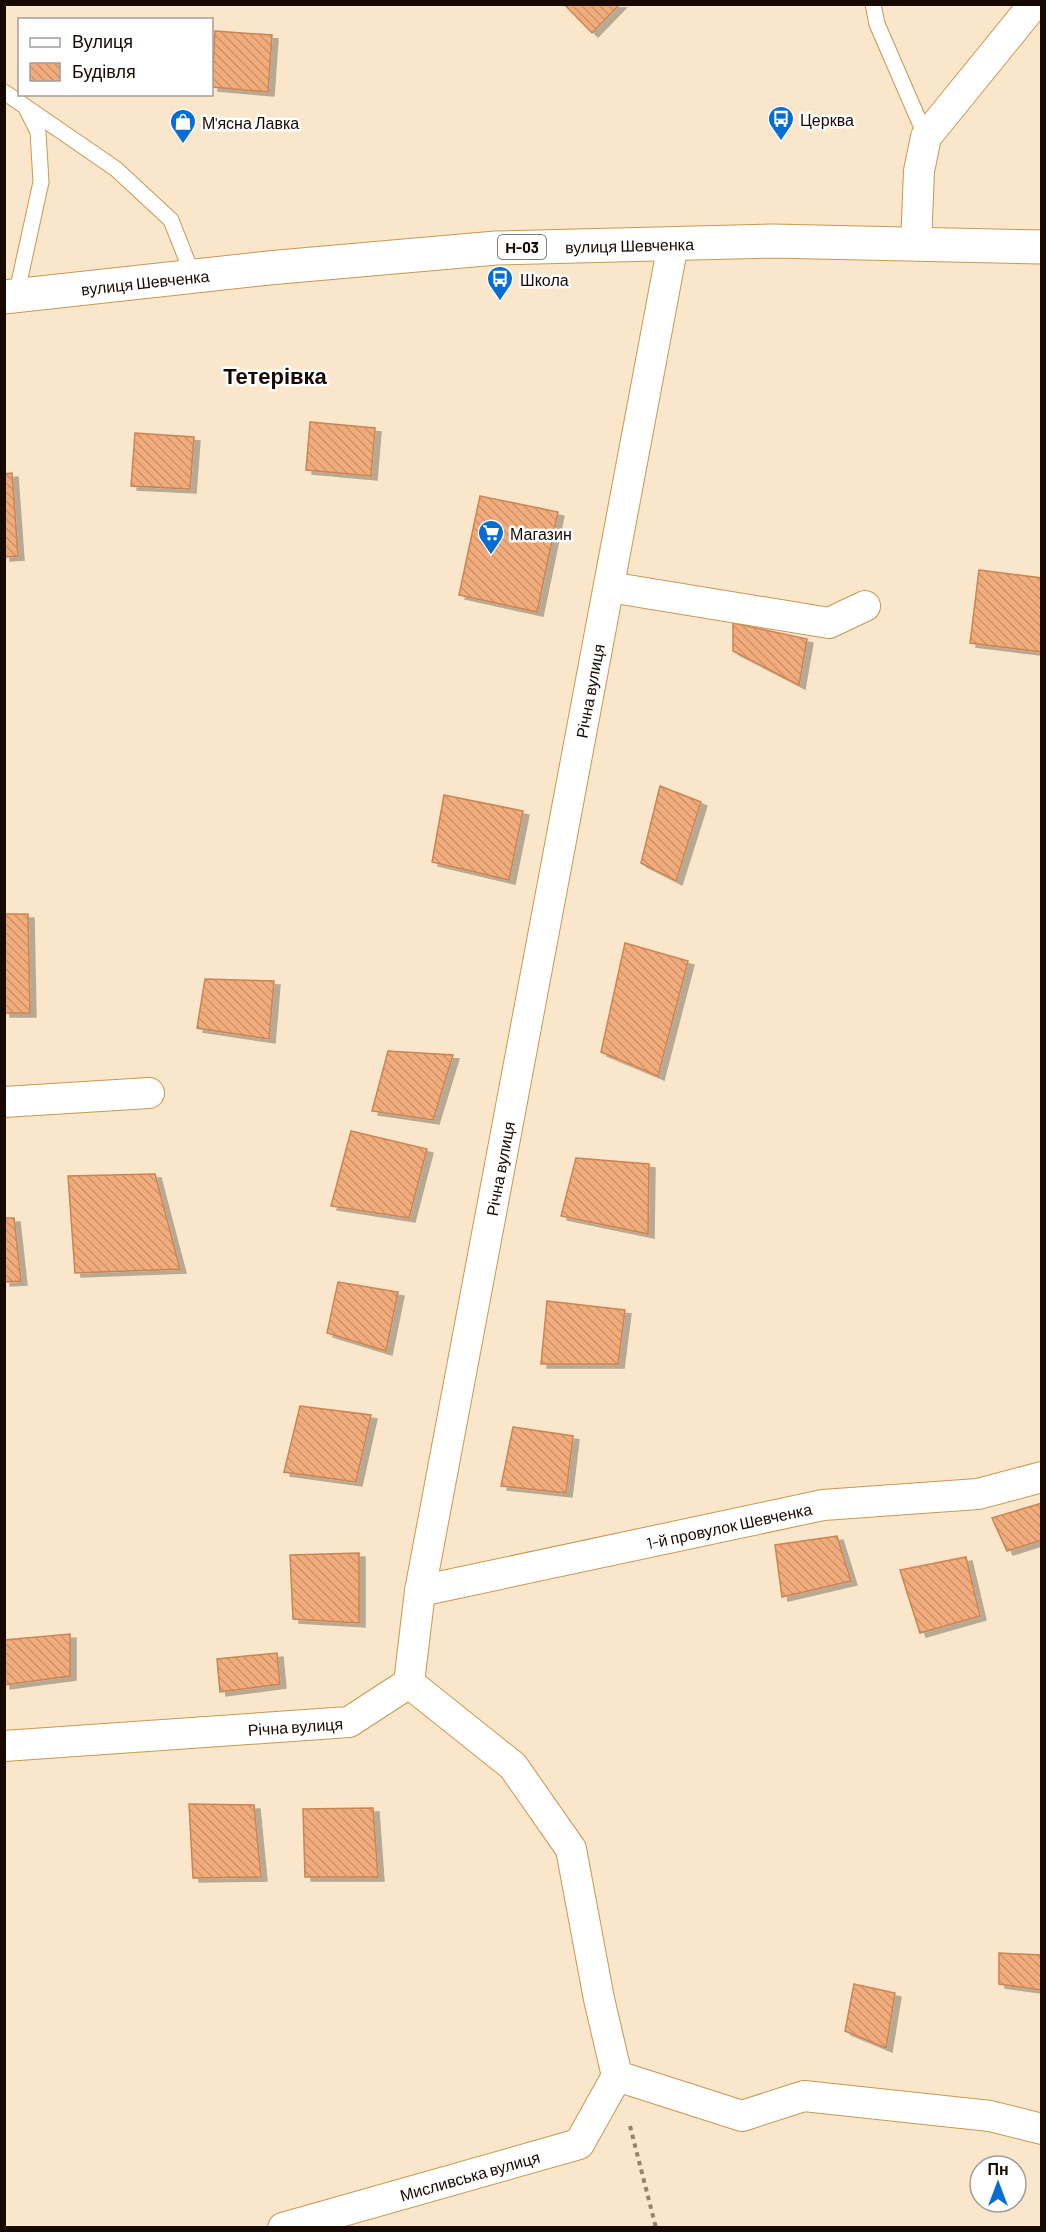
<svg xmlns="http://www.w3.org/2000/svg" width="1046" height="2232" font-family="Barlow,sans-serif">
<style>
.building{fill:url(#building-back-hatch);stroke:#c98555;stroke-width:1.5;filter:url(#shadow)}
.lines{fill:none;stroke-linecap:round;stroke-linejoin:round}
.service-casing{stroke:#c89852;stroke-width:17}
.minor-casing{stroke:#c89852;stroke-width:32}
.primary-casing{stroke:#c89852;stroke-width:35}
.path{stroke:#94836f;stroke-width:4;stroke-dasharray:4.5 4.5;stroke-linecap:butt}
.service{stroke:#fff;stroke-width:15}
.minor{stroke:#fff;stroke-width:30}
.primary{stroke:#fff;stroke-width:33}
.labels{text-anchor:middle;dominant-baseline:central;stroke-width:5;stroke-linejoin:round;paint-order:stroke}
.shield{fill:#fff;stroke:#5d534c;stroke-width:1.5}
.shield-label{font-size:15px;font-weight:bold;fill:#170900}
.poi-label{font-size:16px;fill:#170900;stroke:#fff;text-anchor:start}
.street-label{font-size:16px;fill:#170900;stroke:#fff}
.district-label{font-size:22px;font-weight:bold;fill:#170900;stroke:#fff}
</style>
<defs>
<pattern id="building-back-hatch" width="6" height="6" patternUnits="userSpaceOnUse" patternTransform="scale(1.5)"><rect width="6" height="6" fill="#f2ac7b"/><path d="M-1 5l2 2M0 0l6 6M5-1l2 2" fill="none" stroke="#cf9369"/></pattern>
<filter id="shadow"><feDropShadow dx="6" dy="4" stdDeviation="0" flood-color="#0004"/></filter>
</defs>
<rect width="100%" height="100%" fill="#fae6ca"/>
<g class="building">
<polygon points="564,4 620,4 592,33"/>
<polygon points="215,31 272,35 268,92 212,87"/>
<polygon points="310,422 375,428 371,476 306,470"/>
<polygon points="135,433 194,437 190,489 131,486"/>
<polygon points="12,473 18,556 4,557 4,474"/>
<polygon points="480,496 558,512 537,612 459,595"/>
<polygon points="979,570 1042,578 1042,652 970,643"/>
<polygon points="733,623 807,639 799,685 733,651"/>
<polygon points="660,786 701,802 676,881 641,863"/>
<polygon points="444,795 523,811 509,880 432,862"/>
<polygon points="4,914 28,914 30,1013 4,1013"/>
<polygon points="625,943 688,961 658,1076 601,1052"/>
<polygon points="205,979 274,981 269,1039 197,1028"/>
<polygon points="388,1051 453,1055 433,1120 372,1111"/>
<polygon points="351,1131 427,1149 409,1218 331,1206"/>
<polygon points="576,1158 649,1164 648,1234 561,1216"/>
<polygon points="155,1174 180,1269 75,1273 68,1176"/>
<polygon points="4,1218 14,1218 21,1281 4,1282"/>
<polygon points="338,1282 398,1292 386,1351 327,1333"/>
<polygon points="547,1301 625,1310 618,1364 541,1364"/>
<polygon points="300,1406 371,1415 356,1482 284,1472"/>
<polygon points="513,1427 573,1436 566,1493 501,1486"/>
<polygon points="1042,1503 1042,1540 1007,1551 992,1518"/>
<polygon points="837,1536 851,1581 782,1597 775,1545"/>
<polygon points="359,1553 359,1623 293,1619 290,1555"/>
<polygon points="966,1557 980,1616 920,1633 900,1570"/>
<polygon points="70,1634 70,1676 4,1685 4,1640"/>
<polygon points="277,1653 280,1684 220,1692 217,1659"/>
<polygon points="189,1804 254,1805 261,1877 193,1878"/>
<polygon points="373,1808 378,1877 305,1877 303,1809"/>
<polygon points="999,1953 1042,1955 1042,1990 999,1984"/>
<polygon points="854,1984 895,1993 886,2048 845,2031"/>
</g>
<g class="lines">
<defs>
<g id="service">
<polyline points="873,4 877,24 926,137"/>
<polyline points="4,92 116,169 171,220 193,276"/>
<polyline points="16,296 41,182 38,132 27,110"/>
</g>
<g id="minor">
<polyline points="916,244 919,171 926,137 1034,4"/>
<polyline points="609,587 829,623 865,606"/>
<polyline points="4,1102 149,1093"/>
<path id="s1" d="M420,1591L823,1505L978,1494L1042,1477"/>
<polyline points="409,1683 513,1766 571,1849 599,1999 617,2076 742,2116 804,2096 990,2116 1042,2129"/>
<path id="s2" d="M4,1746L349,1722L409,1683L420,1591L673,244"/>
<path id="s3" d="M283,2228L579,2144L617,2076"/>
</g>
<g id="primary">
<path id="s4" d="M4,297L268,268L496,248L772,241L1042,247"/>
</g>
</defs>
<use href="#service" class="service-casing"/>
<use href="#minor" class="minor-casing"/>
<use href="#primary" class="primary-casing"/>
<polyline class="path" points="630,2126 656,2228"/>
<use href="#service" class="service"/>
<use href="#minor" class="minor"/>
<use href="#primary" class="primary"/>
</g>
<defs>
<symbol id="bus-pin" viewBox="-11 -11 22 30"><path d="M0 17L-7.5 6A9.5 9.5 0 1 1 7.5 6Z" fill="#066dd5" stroke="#fff"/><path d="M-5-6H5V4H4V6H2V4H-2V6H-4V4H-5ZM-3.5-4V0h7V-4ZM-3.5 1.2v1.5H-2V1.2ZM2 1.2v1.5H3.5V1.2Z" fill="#fff"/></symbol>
<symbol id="shop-pin" viewBox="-11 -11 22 30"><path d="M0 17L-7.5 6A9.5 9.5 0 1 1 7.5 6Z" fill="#066dd5" stroke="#fff"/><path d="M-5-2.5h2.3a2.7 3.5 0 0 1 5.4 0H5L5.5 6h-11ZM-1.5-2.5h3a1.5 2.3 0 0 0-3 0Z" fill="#fff"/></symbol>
<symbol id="supermarket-pin" viewBox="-11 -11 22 30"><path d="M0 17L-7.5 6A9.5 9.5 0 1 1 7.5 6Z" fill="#066dd5" stroke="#fff"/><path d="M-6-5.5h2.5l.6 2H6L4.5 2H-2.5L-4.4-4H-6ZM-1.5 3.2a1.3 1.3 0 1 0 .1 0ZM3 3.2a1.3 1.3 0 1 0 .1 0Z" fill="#fff"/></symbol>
</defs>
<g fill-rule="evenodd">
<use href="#bus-pin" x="766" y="104" width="30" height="40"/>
<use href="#shop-pin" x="168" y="107" width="30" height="40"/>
<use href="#bus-pin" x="485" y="264" width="30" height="40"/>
<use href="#supermarket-pin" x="476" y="518" width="30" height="40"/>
</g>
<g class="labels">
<rect class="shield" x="498" y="235" width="48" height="24" rx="4.5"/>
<g class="shield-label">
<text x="522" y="247">Н-03</text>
</g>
<g class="poi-label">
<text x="800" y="119">Церква</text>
<text x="202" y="122">М'ясна Лавка</text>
<text x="520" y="279">Школа</text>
<text x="510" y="533">Магазин</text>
</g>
<g class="street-label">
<text stroke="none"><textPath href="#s4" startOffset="628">вулиця Шевченка</textPath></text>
<text stroke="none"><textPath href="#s4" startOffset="142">вулиця Шевченка</textPath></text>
<text stroke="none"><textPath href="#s2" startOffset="1426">Річна вулиця</textPath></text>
<text stroke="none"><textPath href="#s2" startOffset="940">Річна вулиця</textPath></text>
<text stroke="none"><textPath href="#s1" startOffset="316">1-й провулок Шевченка</textPath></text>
<text stroke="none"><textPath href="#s2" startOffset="292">Річна вулиця</textPath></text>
<text stroke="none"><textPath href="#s3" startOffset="194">Мисливська вулиця</textPath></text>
</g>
<g class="district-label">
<text x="275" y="375">Тетерівка</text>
</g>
</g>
<rect width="1046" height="2232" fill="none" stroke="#170900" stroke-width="12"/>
<rect x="18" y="18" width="195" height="78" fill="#ffffff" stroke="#a29d99" stroke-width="1.5"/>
<rect x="30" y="38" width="30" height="9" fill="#ffffff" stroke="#a29d99" stroke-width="1.5"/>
<text x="72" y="48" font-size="18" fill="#170900">Вулиця</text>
<rect x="30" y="63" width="30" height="18" fill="url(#building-back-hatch)" stroke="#a29d99" stroke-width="1.5"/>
<text x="72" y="78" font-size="18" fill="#170900">Будівля</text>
<g transform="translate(998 2184)"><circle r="28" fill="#ffffff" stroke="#a29d99" stroke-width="1.5"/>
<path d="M0-4.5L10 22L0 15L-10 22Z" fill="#066dd5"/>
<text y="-9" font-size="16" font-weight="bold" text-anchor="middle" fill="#170900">Пн</text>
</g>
</svg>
